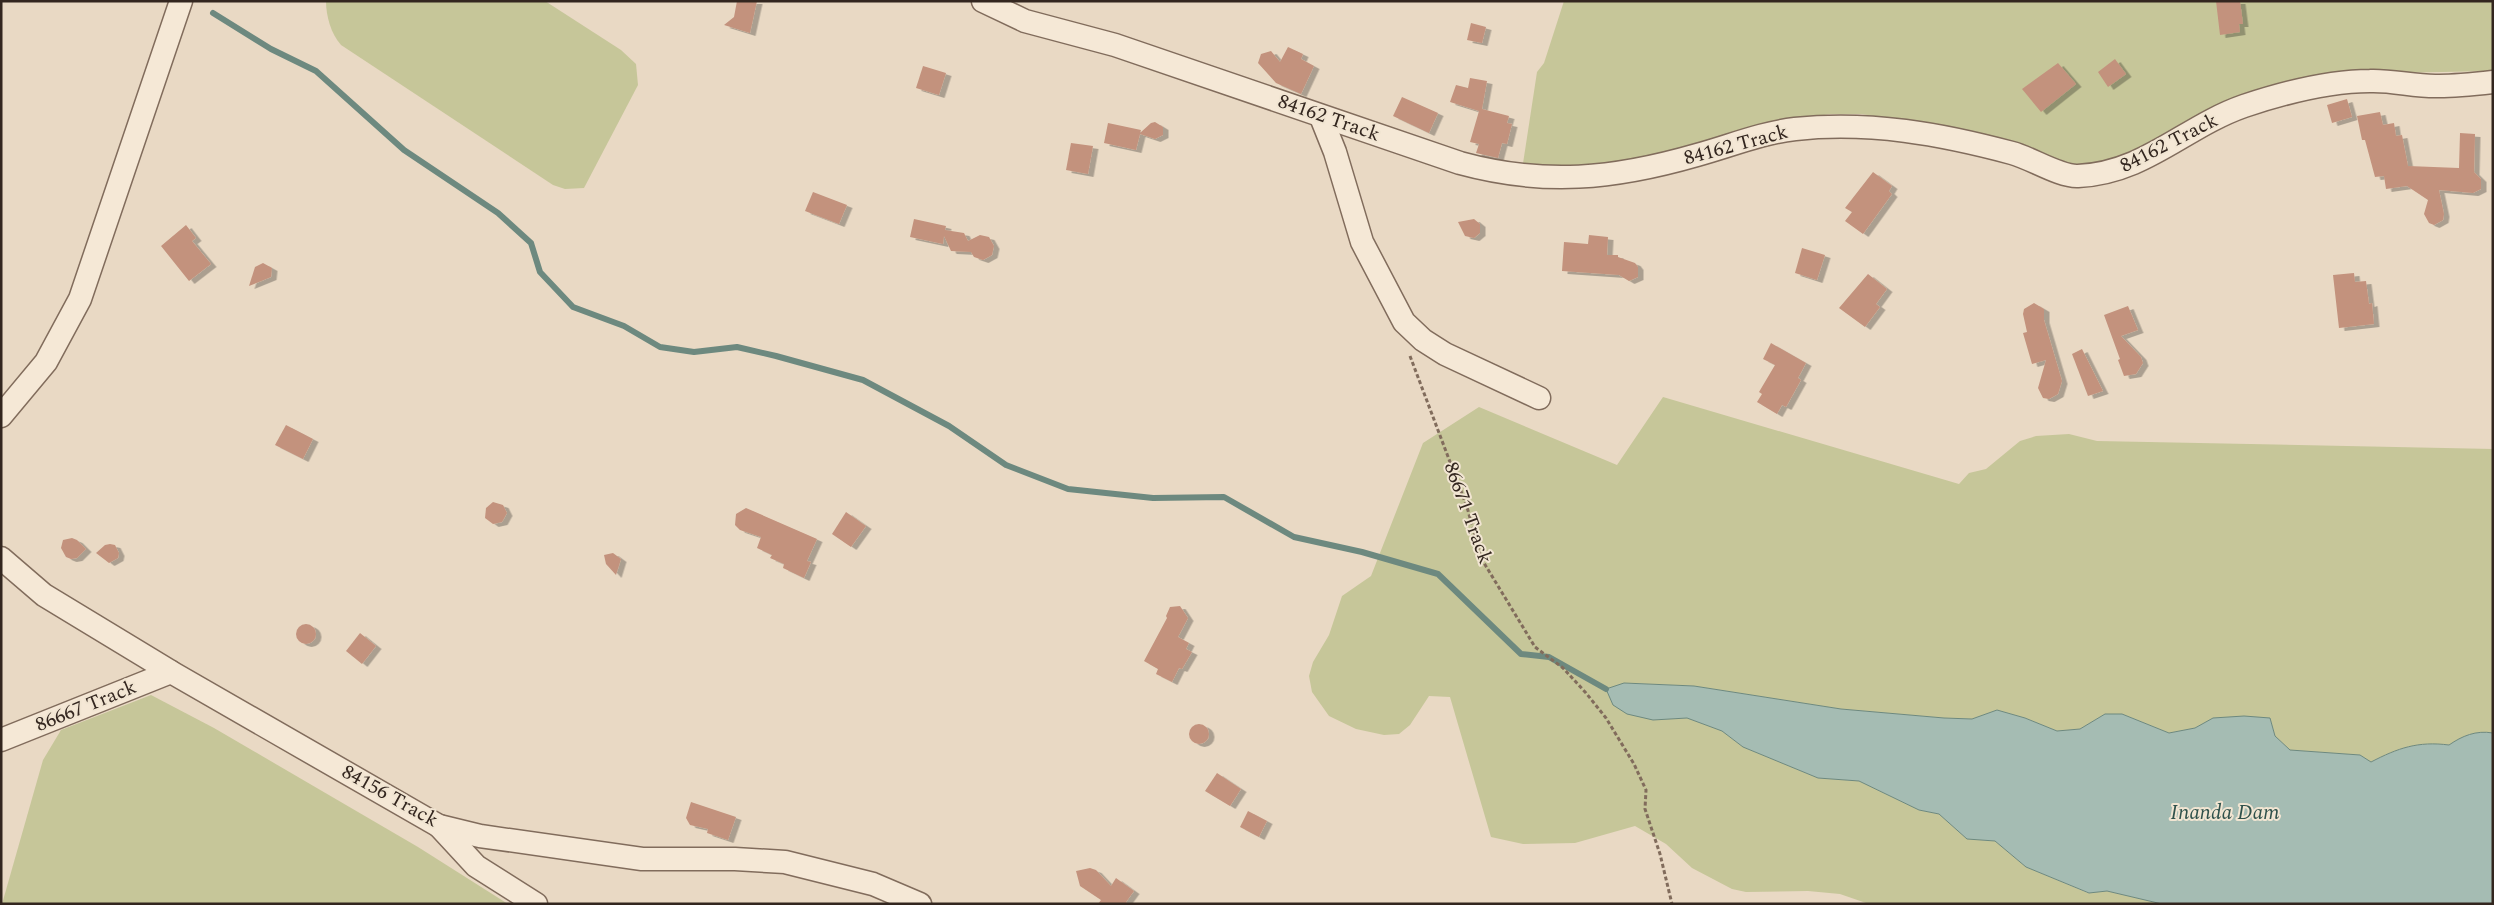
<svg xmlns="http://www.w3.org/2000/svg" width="2494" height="905" font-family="Spectral,serif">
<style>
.green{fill:#c6c699}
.water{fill:#a5bcb3;stroke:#6d897f}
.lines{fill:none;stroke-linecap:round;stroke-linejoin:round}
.stream{stroke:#6d897f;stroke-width:6}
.building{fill:#c3927d;filter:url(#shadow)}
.minor-casing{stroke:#816c5c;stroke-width:25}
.path{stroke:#816c5c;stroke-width:3;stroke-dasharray:4 2.5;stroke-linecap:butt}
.minor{stroke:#f5e8d6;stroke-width:22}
.labels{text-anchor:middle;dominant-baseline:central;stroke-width:4;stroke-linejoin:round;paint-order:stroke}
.street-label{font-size:20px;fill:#33261f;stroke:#f1e5d2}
.water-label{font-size:21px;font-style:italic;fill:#2f514b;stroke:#f1e5d2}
</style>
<defs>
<filter id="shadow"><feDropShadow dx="5.5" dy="3" stdDeviation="0" flood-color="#0004"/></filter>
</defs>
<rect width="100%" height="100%" fill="#e9d9c4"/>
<g class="green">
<path d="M326,1H545L621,50L636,64L638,85L584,188L565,189L553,185L341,45C331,34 326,16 326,1Z"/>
<polygon points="1564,1 2493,1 2493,71 2340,74 2095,168 2073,166 1974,134 1862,114 1830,114 1759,126 1671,153 1631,162 1522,170 1537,72 1544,63"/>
<path d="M1663,397L1959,484L1969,473L1986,469L2020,441L2036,436L2069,434L2097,441L2493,449V733C2476,730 2462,736 2449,745C2419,741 2397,748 2371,762L2360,755L2290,750L2275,736L2270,718H2213L2195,728L2169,733L2122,714H2105L2080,729L2057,731L2025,718L1997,710L1972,719L1944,718L1841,709L1694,686L1624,683L1653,720L1687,718L1722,731L1743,747L1818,778L1859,781L1919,810L1939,814L1967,839L1995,841L2026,867L2088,893L2107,891L2162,904L1866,903L1840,894L1808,891L1746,892L1732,889L1692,868L1666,844L1635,826L1575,843L1523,844L1491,837L1450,697L1429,696L1410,725L1399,734L1384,735L1356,729L1329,716L1312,692L1309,676L1313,662L1329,635L1342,596L1371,576L1423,443L1479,407L1617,465Z"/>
<polygon points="151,695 214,728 418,847 508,904 2,904 43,760 61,730"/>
</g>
<path class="water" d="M1624,683L1694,686L1841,709L1944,718L1972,719L1997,710L2025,718L2057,731L2080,729L2105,714H2122L2169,733L2195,728L2213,718L2244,716L2270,718L2275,736L2290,750L2360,755L2371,762C2398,748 2418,741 2449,745C2462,736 2476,730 2493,733V904H2162L2107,891L2089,893L2026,867L1995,841L1967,839L1939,814L1919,810L1859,781L1818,778L1743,747L1722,731L1687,718L1653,720L1627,714L1613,705L1606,689Z"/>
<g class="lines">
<polyline class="stream" points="213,13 271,49 316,71 404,150 498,213 531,243 540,272 573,307 624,326 660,347 694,352 737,347 776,356 863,380 949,426 1006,465 1068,489 1153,498 1224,497 1294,537 1362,552 1438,574 1521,654 1549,657 1606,689"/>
</g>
<g class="building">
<polygon points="737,1 757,1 750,33 724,25 734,17"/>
<polygon points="2216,1 2240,1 2243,24 2239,24 2240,32 2220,35"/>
<polygon points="1471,23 1486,27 1482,43 1467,40"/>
<polygon points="1288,47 1303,54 1301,59 1314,66 1301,94 1276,83 1258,63 1261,54 1271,51 1280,62"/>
<polygon points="2115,59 2126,74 2108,87 2098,72"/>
<polygon points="2058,63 2076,84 2041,112 2022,89"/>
<polygon points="923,66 946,73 939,95 916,88"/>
<polygon points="1470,78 1487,81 1482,109 1509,116 1507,123 1512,124 1507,144 1502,143 1498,158 1476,153 1479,144 1470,142 1479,111 1450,102 1456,85 1468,88"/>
<polygon points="1402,97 1438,113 1429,133 1393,116"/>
<polygon points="2347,99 2352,117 2332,123 2327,105"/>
<polygon points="2380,112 2383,125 2394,123 2396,136 2402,135 2408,166 2459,168 2460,133 2475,134 2474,172 2481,179 2481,189 2473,193 2439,190 2444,214 2443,220 2434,225 2429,223 2424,214 2428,200 2407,186 2386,189 2384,176 2375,177 2365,140 2362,140 2357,116"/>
<polygon points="1155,122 1163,127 1163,135 1155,139 1140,134 1136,150 1104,143 1108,123 1141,130 1140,133 1151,123"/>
<polygon points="1071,143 1093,146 1088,174 1066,170"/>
<polygon points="1873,172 1892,186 1889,191 1892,194 1863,234 1845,221 1852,212 1845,208"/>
<polygon points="813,192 847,205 839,224 805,211"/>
<polygon points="914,219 946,226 945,230 964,233 968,241 980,235 989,237 994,246 992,255 983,260 974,257 971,252 951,251 944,236 943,244 910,237"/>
<polygon points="1474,219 1480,224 1480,233 1474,238 1465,236 1458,222"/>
<polygon points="186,225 196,238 192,241 211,264 189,281 161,246"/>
<polygon points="1589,235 1608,237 1607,255 1618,255 1618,257 1635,263 1638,267 1638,277 1629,281 1619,275 1562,271 1564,242 1588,244"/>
<polygon points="1802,248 1825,255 1817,280 1795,273"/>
<polygon points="263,263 272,268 271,277 249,286 255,267"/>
<polygon points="2354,273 2355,282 2366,281 2369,304 2372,303 2374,324 2339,328 2333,275"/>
<polygon points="1868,274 1887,289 1876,304 1880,307 1865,327 1839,308"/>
<polygon points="2034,303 2044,309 2044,320 2062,381 2058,394 2049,399 2043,398 2038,388 2046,360 2032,364 2023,333 2027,332 2023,314 2024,309"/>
<polygon points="2128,306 2138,330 2121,336 2141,357 2143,363 2136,374 2124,376 2118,360 2120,359 2104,315"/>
<polygon points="1771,343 1806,363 1798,378 1801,380 1786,407 1782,405 1777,414 1757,402 1762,394 1759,392 1775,365 1763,359"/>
<polygon points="2082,349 2103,391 2088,396 2072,354"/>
<polygon points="286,425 313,439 303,459 275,445"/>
<polygon points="493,502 503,505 507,513 502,522 493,524 485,518 486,508"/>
<polygon points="746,508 817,539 807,561 811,562 804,578 783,568 784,564 770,558 772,555 757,548 761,537 740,530 735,525 736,514"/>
<polygon points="846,512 866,526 851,547 832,534"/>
<polygon points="72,538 77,540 86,549 77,558 71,559 66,557 61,548 63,540"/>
<polygon points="110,544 115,545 119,553 118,558 109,563 96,553 105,545"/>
<polygon points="613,553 621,559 616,575 606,564 604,555"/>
<polygon points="1180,606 1188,618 1178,637 1189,643 1186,649 1192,652 1182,669 1179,668 1172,682 1156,674 1158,669 1144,661 1167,618 1166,616 1170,607"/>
<circle cx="306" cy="634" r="10"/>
<polygon points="360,633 376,646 362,664 346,651"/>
<circle cx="1199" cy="734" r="10"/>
<polygon points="1217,773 1241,789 1230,806 1205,791"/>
<polygon points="691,802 736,817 728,840 707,833 708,829 690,825 686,818"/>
<polygon points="1248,811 1267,821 1259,837 1240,827"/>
<polygon points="1090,868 1096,870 1111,886 1116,878 1134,891 1126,902 1128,904 1098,904 1101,900 1080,886 1076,871"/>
</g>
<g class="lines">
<defs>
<g id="minor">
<path d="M983,1L1025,21L1115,45L1460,163C1544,186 1614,179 1697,155C1730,146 1761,133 1795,129C1870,121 1941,134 2012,153C2031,158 2060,177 2078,176C2145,173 2184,127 2244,106C2283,93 2329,81 2370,81C2393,80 2416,87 2439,86C2457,86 2475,84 2493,82"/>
<polyline points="1321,117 1335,152 1362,242 1404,322 1423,340 1445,354 1539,398"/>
<polyline points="1,416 46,362 80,299 181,1"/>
<polyline points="1,558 44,595 171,672 439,826 480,836 642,859 735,859 785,862 873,884 920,904"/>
<polyline points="1,740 171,672"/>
<polyline points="439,826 476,866 536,904"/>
</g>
</defs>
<use href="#minor" class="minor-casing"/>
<polyline class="path" points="1410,356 1467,507 1481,558 1535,647 1563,668 1586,693 1606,718 1634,764 1646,790 1645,809 1660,854 1672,904"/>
<use href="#minor" class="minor"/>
</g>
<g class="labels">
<g class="street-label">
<text transform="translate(1329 118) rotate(19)">84162 Track</text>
<text transform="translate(2169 143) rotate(-27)">84162 Track</text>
<text transform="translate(1736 145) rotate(-15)">84162 Track</text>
<text transform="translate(1468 513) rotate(70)">86671 Track</text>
<text transform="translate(86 706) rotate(-22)">86667 Track</text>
<text transform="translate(390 796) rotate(29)">84156 Track</text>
</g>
<g class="water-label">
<text x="2225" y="813">Inanda Dam</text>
</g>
</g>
<rect width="2494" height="905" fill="none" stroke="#33261f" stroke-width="5"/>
</svg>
